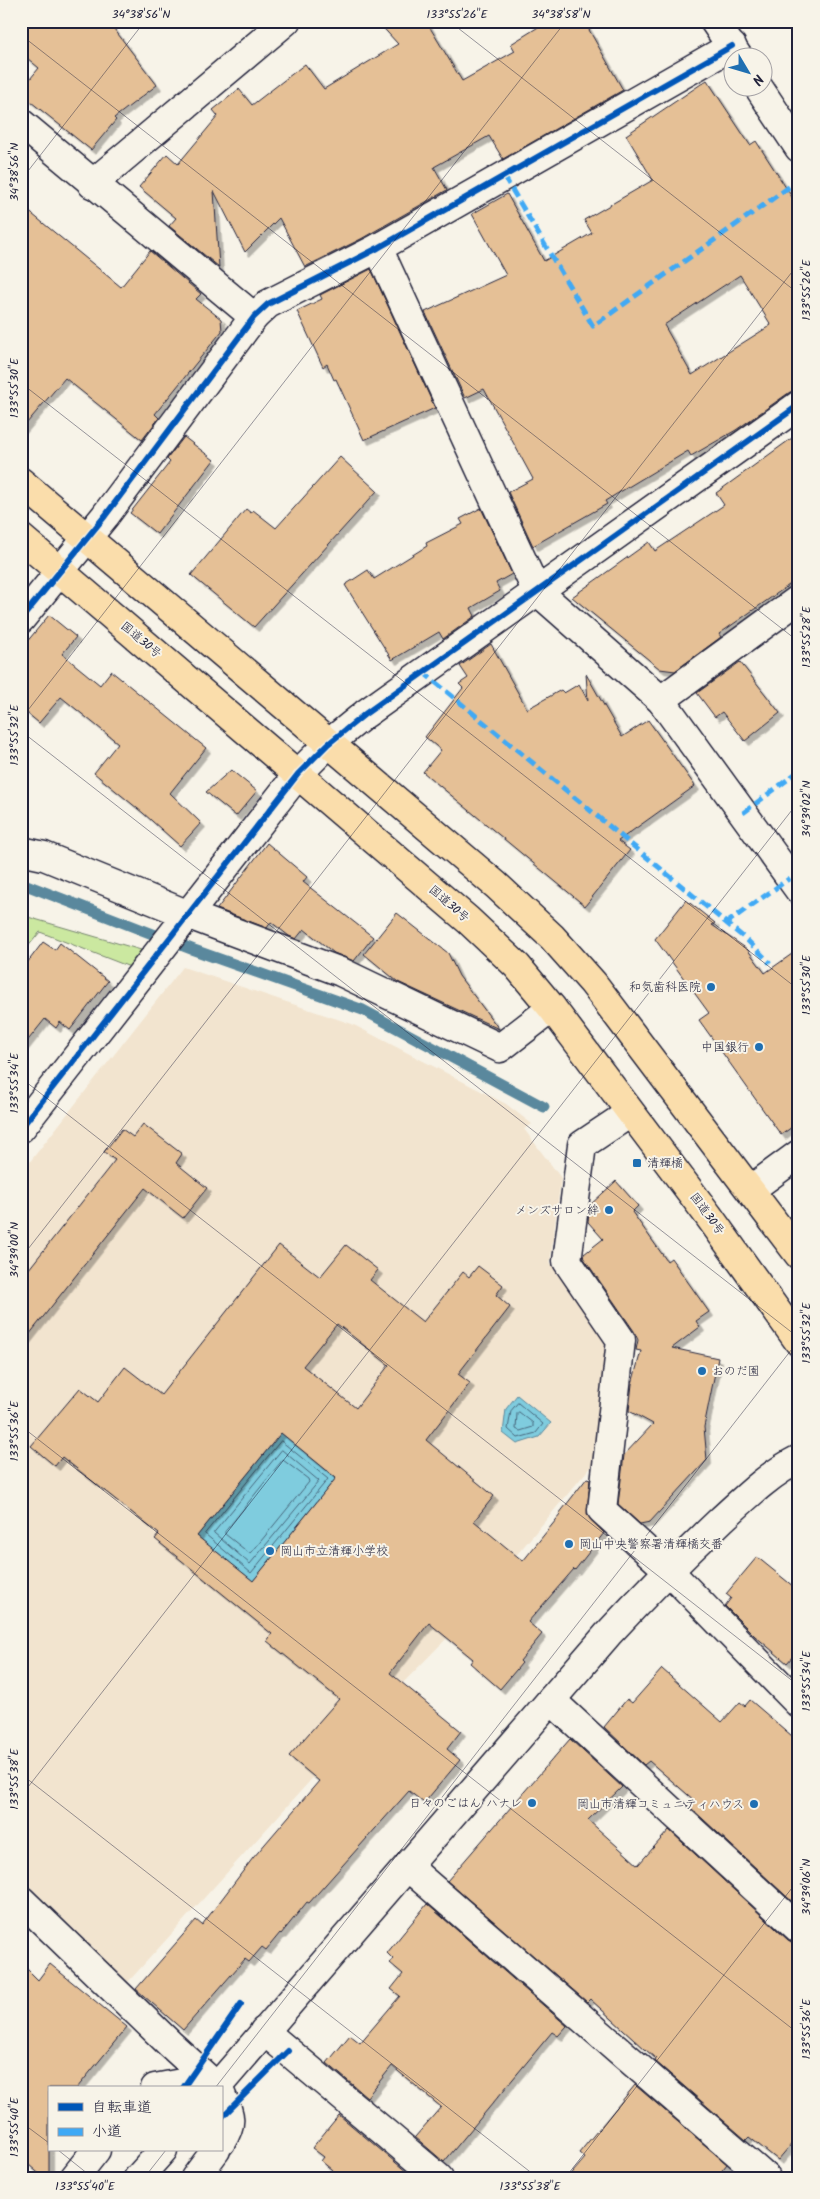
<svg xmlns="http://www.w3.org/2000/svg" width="820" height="2199" font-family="Kalam,'Klee One',sans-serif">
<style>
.built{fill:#f2e4cf}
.green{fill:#cbe8a0;stroke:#76856e}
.water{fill:#7fccde;stroke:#5a889d}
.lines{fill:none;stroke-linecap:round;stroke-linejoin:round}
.shore{stroke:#47667c;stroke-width:1}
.stream{stroke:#5a889d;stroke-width:11}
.building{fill:#e5c096;stroke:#22223b;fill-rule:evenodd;filter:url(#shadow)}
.minor-casing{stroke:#22223b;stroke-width:31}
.tertiary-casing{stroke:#22223b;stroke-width:31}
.trunk-casing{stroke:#22223b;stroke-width:31}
.minor{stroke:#f7f3e8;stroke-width:28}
.tertiary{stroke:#f7f3e8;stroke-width:28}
.trunk{stroke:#faddab;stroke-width:28}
.quiet{stroke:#3fa9f5;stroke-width:5;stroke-dasharray:10 5;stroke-linecap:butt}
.cycleway-casing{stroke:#f7f3e8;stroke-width:9}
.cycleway{stroke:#0057b8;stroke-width:6}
.ticks{fill:none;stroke:#22223b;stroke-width:1;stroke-opacity:0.45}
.poi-dot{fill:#1f6fb2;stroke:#f7f3e8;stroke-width:2}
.labels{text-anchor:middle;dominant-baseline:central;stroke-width:4;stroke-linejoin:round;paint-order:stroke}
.street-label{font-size:12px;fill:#22223b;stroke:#f7f3e8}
.poi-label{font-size:12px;fill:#22223b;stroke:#f7f3e8;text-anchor:end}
.neatline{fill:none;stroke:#22223b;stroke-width:2}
.ticks-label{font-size:12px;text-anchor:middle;fill:#22223b}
</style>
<defs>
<filter id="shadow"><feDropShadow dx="4.5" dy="4.5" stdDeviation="0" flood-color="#0004"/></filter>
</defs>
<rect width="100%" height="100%" fill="#f7f3e8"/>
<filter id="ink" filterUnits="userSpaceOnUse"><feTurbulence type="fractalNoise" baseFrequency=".02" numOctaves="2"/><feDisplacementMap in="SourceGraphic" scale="10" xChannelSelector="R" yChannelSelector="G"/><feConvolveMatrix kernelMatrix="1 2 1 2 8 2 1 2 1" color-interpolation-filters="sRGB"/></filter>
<g filter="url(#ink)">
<polygon class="built" points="183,967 352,1024 506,1104 532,1124 524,1129 561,1178 550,1262 610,1344 593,1464 446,1639 347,1740 128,1982 21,1878 21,1173"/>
<polygon class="green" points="21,915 141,950 130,967 40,932 21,955"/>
<g class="water">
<polygon points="517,1395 551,1423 539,1437 517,1444 503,1433 506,1409"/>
<polygon points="281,1433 336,1478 253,1581 197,1536"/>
</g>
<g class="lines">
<g class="shore">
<polygon points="518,1403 543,1424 536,1433 518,1438 508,1429 511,1411"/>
<polygon points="519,1412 533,1423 533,1427 520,1431 516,1429 517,1414"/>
<polygon points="281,1441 328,1479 251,1573 205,1534"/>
<polygon points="282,1450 319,1481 250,1564 214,1533"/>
<polygon points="283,1460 308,1479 309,1482 252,1552 249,1553 225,1534 225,1532"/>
</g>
<polyline class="stream" points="21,883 194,950 363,1010 544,1107"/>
</g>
<g class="building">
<polygon points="21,21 108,21 157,85 114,118 116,120 91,150 21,94 21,90 39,68 21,53"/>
<polygon points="377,21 426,21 462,81 515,51 511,44 548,21 584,21 623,90 503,159 489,136 434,167 447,190 361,239 305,267 279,218 245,252 214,191 219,267 169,226 176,218 139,187 167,154 178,164 218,116 213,110 239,89 252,105 305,64 324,89 398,44"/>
<path d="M707,80L750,145L756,141L799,208V390L790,392L736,430L691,456L688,451L605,501L607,504L533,546L508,492L533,479L484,389L465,398L425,312L506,275L472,214L507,194L544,261L592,233L584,220L653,180L626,135ZM740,275L771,325L692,375L664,325Z"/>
<polygon points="21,205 121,287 150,251 201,294 196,299 221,319 222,331 155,414 159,418 142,440 65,378 21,430"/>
<polygon points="371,269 435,408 364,440 336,379 334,380 327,364 323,367 297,311 322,299 320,295"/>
<polygon points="799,424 799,578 719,634 721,637 675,671 660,669 572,597 649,542 655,551 724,505 716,493 799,433 795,427"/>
<polygon points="184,437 214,460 157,534 130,513 170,462 167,459"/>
<polygon points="340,457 377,491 254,627 191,575 246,509 251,513 253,510 276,528"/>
<polygon points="481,508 512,574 496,583 500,591 471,608 475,616 443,639 439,632 392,660 345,585 368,570 374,579 427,546 426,543 463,524 460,519"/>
<polygon points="49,615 76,637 62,654 100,685 111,671 206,748 170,793 201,823 180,846 143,813 94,773 118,743 61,697 39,723 21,708 21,649"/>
<polygon points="491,644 527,709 561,690 564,693 579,684 588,701 586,674 622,737 648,720 695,786 618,841 630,850 585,906 423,772 441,750 425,737 463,688 459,684 468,678 460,666"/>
<polygon points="740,662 780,713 745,741 722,712 715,717 697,693"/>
<polygon points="231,770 257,791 236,816 206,792"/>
<polygon points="267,843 307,877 303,882 373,937 354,961 334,953 304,929 296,939 289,936 271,922 267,928 217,909"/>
<polygon points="686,900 715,923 712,925 747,949 765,973 799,949 799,1122 781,1135 699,1020 709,1013 655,939"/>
<polygon points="397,913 448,953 459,976 499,1029 398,982 364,954"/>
<polygon points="43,942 55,950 60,943 108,981 70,1030 60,1022 56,1028 45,1019 21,1049 21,971"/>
<polygon points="143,1124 182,1154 176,1163 207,1188 183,1218 145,1188 21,1345 21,1279 115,1160 104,1152 122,1129 133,1137"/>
<polygon points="616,1181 638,1206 632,1212 667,1261 671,1258 709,1312 696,1321 700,1327 672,1348 718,1358 704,1427 707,1460 650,1522 640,1524 618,1504 624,1455 653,1424 629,1411 632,1384 641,1351 636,1350 638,1340 634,1331 583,1257 584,1254 603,1239 588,1222 590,1205"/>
<path d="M279,1245L320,1277L346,1245L378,1270L370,1280L423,1322L463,1272L469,1277L478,1266L503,1285L496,1295L510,1307L458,1374L470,1383L426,1440L494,1496L474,1521L523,1561L560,1515L559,1514L587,1478L590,1479L587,1515L604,1533L575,1570L574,1569L528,1622L542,1634L520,1661L522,1663L500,1689L470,1663L473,1659L429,1623L390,1673L461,1731L447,1749L460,1760L424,1803L409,1791L309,1903L307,1902L281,1934L280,1933L266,1950L262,1947L249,1962L245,1959L183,2030L136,1989L196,1920L202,1925L253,1858L319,1781L289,1756L339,1699L267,1641L272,1634L155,1539L159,1534L62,1457L55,1466L31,1446L80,1388L98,1402L125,1367L161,1395ZM337,1324L389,1365L356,1408L303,1366ZM281,1433L336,1478L253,1581L197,1536Z"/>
<polygon points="757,1557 799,1591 799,1649 787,1663 755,1636 725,1606 731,1598 726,1594"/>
<polygon points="662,1669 722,1722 740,1702 745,1706 750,1700 799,1742 799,1908 690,1807 695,1801 649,1761 644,1765 604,1727 627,1699 632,1703"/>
<polygon points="570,1739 622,1787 588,1820 638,1865 669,1830 788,1940 799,1944 799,2135 778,2160 749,2137 746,2140 655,2061 656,2059 590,1999 587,2002 447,1881"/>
<polygon points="427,1904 567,2026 558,2036 552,2032 444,2162 415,2137 441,2107 392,2066 367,2097 327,2063 350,2035 360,2043 400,1996 391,1989 403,1974 390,1963 393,1959 387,1953"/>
<polygon points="21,1963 38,1980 50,1964 127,2027 77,2088 49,2088 49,2178 44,2178 21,2158"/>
<polygon points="635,2085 727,2164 716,2178 568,2178 585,2158 579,2153"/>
<polygon points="339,2115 414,2178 342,2178 321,2161 324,2157 312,2148"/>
</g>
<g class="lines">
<defs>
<g id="minor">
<polyline points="21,123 254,317"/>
<polyline points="92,184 286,21"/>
<polyline points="378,248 536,590 661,700 799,890"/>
<polyline points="21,619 105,516 254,317 268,304 378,248 732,46"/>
<polyline points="661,700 799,599"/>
<polyline points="21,851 44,856 189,915 341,972 500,1048 552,1008"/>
<polyline points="630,1113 582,1145 567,1261 621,1340 602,1510 668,1570 799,1704"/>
<polyline points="21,1128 298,774 328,744 365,714 799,405"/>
<polyline points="750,1190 799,1154"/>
<polyline points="551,1700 799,1929"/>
<polyline points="408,1867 766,2178"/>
<polyline points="21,1900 170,2044 218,2088"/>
<polyline points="264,2031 439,2178"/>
<polyline points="155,2088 187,2082 218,2086"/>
<path d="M221,2094C230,2116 234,2121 221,2142"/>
<polyline points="74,2178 96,2150"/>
<polyline points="195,2178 216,2150"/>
</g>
<g id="tertiary">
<polyline points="714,21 739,58"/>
<polyline points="759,88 799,148"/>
<path d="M216,2088L608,1634C645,1594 682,1557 721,1520C745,1498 769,1474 799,1459"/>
<polyline points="138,2178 163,2150"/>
</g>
<g id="trunk">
<polyline points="21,482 496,885 552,937 593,983 799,1255"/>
<polyline points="21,538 468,920 517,966 552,1008 708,1215 799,1342"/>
</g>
</defs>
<use href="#minor" class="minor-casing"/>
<use href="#tertiary" class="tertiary-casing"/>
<use href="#trunk" class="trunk-casing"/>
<use href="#minor" class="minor"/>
<use href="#tertiary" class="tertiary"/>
<use href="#trunk" class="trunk"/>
<g class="quiet">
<polyline points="504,176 593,326 799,180"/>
<polyline points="423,672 748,941 770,963"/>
<polyline points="743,813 799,771"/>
<polyline points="725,924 790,878"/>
</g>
<defs>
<g id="cycleway">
<polyline points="21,619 105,516 254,317 268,304 378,248 732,46"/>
<polyline points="21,1128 298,774 328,744 365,714 799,405"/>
<polyline points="183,2088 241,2004"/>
<polyline points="221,2118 288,2051"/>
</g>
</defs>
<use href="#cycleway" class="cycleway-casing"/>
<use href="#cycleway" class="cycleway"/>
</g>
</g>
<path class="ticks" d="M449,21L799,294M21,35L799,642M21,180L145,21M21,383L799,990M21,719L566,21M21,731L799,1338M21,1078L799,1686M21,1258L799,263M21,1426L799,2034M21,1774L538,2178M21,1796L799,801M215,2088L799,1340M21,2122L49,2143M58,2150L93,2178M144,2178L166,2150M565,2178L799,1879"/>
<g class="poi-dot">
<circle cx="711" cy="987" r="5"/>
<circle cx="759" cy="1047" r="5"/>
<rect x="632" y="1158" width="10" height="10" rx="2.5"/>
<circle cx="609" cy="1210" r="5"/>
<circle cx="702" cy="1371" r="5"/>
<circle cx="569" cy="1544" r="5"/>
<circle cx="270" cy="1551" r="5"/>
<circle cx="532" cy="1803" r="5"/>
<circle cx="754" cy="1804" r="5"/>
</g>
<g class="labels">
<g class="street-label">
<text transform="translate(141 640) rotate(40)">国道30号</text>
<text transform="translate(449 904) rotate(41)">国道30号</text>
<text transform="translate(707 1214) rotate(54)">国道30号</text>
</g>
<g class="poi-label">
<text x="701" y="987">和気歯科医院</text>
<text x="749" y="1047">中国銀行</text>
<text x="647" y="1163" text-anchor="start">清輝橋</text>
<text x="599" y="1210">メンズサロン絆</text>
<text x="712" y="1371" text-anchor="start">おのだ園</text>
<text x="579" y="1544" text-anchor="start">岡山中央警察署清輝橋交番</text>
<text x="280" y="1551" text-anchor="start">岡山市立清輝小学校</text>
<text x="522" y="1803">日々のごはん ハナレ</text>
<text x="744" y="1804">岡山市清輝コミュニティハウス</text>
</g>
</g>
<rect width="820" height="2199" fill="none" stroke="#f7f3e8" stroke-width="55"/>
<rect x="48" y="2086" width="175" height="65" fill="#f7f3e8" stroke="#a29fa3"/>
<rect x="58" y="2103" width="25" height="8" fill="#0057b8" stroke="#a29fa3"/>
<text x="92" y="2112" font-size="15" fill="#22223b">自転車道</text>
<rect x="58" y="2128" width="25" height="8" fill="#3fa9f5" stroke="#a29fa3"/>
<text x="92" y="2136" font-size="15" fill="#22223b">小道</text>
<g transform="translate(748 72) rotate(128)"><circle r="24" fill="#f7f3e8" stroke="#a29fa3"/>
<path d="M0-4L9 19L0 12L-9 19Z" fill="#1f6fb2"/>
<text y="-8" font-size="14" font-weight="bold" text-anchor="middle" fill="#22223b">N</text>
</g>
<rect x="28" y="28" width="764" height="2144" class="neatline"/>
<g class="ticks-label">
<text x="141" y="18">34°38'56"N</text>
<text x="457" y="18">133°55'26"E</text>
<text x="561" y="18">34°38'58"N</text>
<text transform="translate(14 172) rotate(-90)" y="4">34°38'56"N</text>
<text transform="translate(806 290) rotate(-90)" y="4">133°55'26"E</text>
<text transform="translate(14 388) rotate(-90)" y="4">133°55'30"E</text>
<text transform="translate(806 637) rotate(-90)" y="4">133°55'28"E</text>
<text transform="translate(14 735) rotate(-90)" y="4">133°55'32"E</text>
<text transform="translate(806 809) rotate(-90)" y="4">34°39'02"N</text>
<text transform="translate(806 985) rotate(-90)" y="4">133°55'30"E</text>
<text transform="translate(14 1083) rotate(-90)" y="4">133°55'34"E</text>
<text transform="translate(14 1250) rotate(-90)" y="4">34°39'00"N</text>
<text transform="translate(806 1333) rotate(-90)" y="4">133°55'32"E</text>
<text transform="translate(14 1431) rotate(-90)" y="4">133°55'36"E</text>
<text transform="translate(806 1681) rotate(-90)" y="4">133°55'34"E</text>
<text transform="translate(14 1779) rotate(-90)" y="4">133°55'38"E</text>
<text transform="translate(806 1887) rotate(-90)" y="4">34°39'06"N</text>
<text transform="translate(806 2029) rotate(-90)" y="4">133°55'36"E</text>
<text transform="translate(14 2127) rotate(-90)" y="4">133°55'40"E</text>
<text x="85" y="2190">133°55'40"E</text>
<text x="530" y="2190">133°55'38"E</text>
</g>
</svg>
